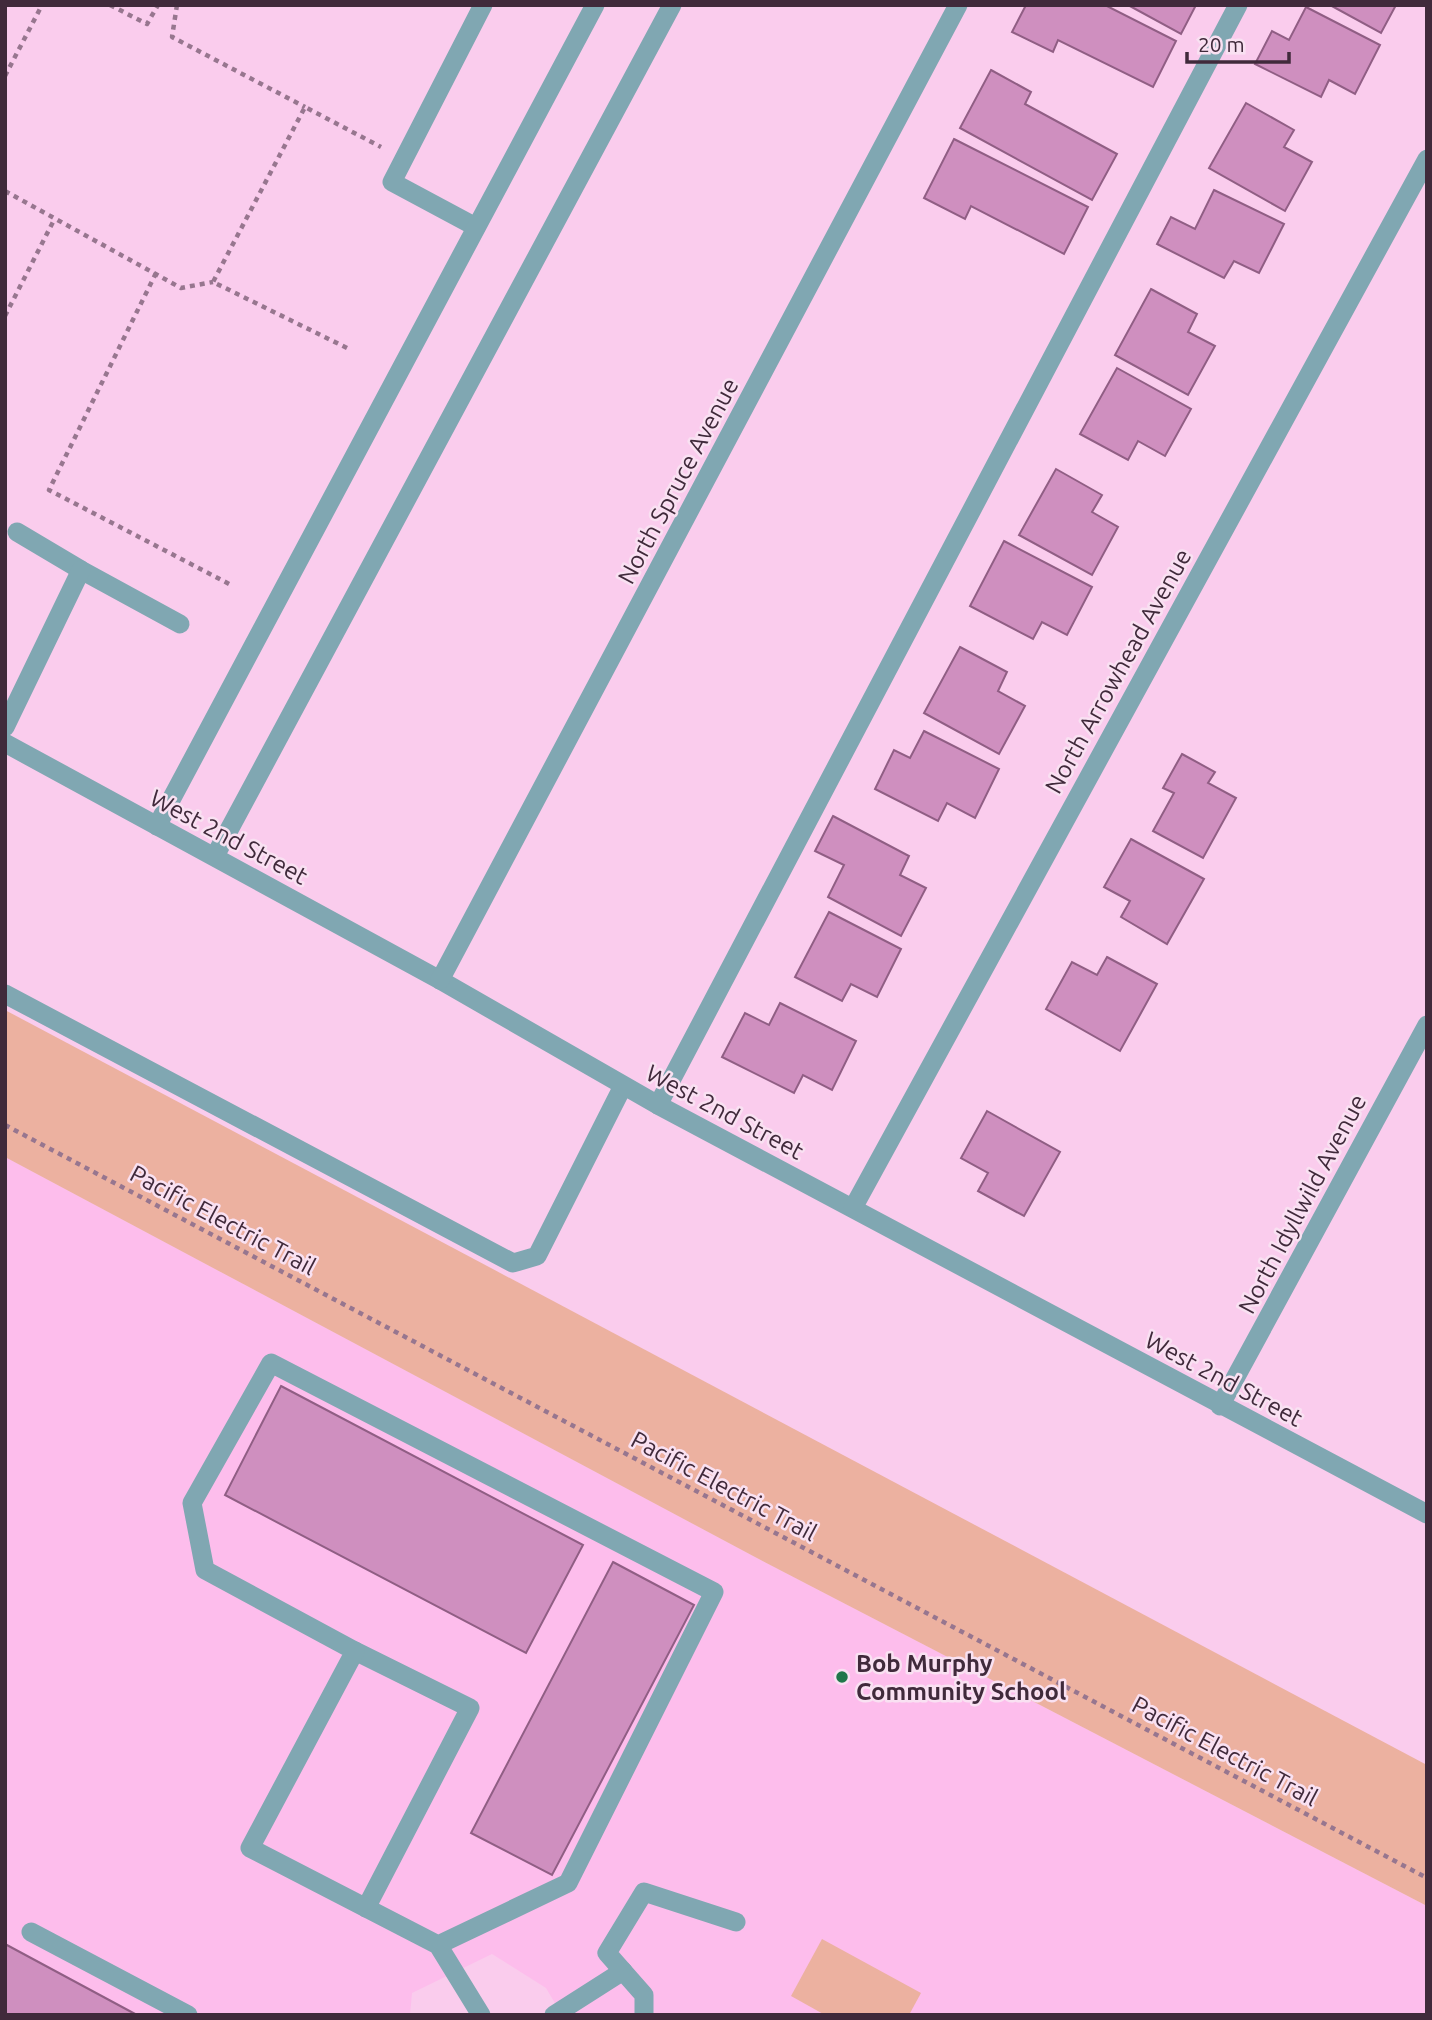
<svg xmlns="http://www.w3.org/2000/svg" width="1432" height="2020" font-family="Ubuntu,sans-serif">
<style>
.built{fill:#fdbdec}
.green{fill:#ecb1a0}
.building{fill:#cf8fbf;stroke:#905e84;stroke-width:2}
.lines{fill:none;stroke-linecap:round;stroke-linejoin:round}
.path{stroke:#97768f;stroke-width:4.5;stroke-dasharray:5 5;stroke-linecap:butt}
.service{stroke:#80a7b2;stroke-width:19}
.minor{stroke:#80a7b2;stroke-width:19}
.poi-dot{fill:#20774a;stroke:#f9e1f2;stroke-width:2.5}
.labels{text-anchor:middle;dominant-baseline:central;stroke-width:5;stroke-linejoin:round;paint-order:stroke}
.street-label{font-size:24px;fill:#402a3b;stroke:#f9e1f2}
.poi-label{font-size:24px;font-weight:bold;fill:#402a3b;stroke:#f9e1f2;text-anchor:start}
</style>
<rect width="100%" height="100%" fill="#facced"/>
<polygon class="built" points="5,1157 755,1557 1427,1906 1427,2015 562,2015 546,1988 492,1954 412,1993 410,2015 5,2015"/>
<g class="green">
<polygon points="5,1010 1427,1765 1427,1906 755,1557 5,1157"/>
<polygon points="822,1939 921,1993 909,2015 825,2015 791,1996"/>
</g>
<g class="building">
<polygon points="1026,5 1105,5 1176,41 1153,87 1058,40 1053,52 1012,32"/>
<polygon points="1128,5 1196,5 1181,34"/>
<polygon points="1330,5 1396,5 1381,33"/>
<polygon points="1306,7 1380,45 1355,94 1329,80 1321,97 1255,64 1272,31 1289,40"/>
<polygon points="991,70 1031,92 1025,104 1117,154 1092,200 960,128"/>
<polygon points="1246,103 1294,130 1284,147 1312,162 1285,211 1209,168"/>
<polygon points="954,139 1088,207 1064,254 971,206 965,219 924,198"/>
<polygon points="1214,190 1284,224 1259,273 1234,261 1224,278 1157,244 1171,217 1195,229"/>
<polygon points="1151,289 1197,314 1188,332 1215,346 1188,395 1115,355"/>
<polygon points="1117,368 1191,409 1165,456 1138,441 1128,460 1080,434"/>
<polygon points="1056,469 1102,495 1092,512 1118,527 1092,575 1019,535"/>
<polygon points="1004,541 1092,587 1067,635 1042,622 1033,639 970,606"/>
<polygon points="960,647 1007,672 998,691 1025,706 999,754 924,713"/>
<polygon points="924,731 999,769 975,818 947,803 938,821 875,789 894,750 910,758"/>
<polygon points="1182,754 1215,772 1208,783 1236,798 1203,858 1153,831 1174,793 1163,788"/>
<polygon points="833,816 909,856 900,875 926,888 901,936 828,897 844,865 815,851"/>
<polygon points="1131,839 1204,879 1167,944 1121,917 1130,901 1104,887"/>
<polygon points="829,912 901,949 877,997 851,984 842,1001 795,977"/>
<polygon points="1107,957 1157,984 1120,1051 1046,1009 1072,962 1097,975"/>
<polygon points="780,1003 856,1041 832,1090 803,1075 794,1093 722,1057 745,1013 769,1025"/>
<polygon points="987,1111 1060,1152 1024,1216 978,1191 988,1173 961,1158"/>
<polygon points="281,1386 583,1545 526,1653 225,1495"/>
<polygon points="613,1562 694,1605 552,1875 471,1833"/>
<polygon points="5,1944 137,2015 5,2015"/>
</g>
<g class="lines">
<g class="path">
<polyline points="110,5 147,24 158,5"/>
<polyline points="177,5 172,37 305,107"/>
<polyline points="5,76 42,5"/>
<polyline points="5,191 181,288 213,282"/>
<polyline points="156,273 49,490 233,586"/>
<polyline points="5,316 55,218"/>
<polyline points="347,348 213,282 305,107 381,147"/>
<polyline points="5,1125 1427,1878"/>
</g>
<g class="service">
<polyline points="476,227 392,182 483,5"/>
<polyline points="17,532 81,570 180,624"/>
<polyline points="157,826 595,5"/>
<polyline points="215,856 672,5"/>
<polyline points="5,994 513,1263 537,1256 623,1086"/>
<polyline points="658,1105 1238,5"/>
<polyline points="355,1651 470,1708 366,1908"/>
<polyline points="31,1932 188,2015"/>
<polyline points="438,1945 568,1883 714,1592 271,1363 192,1503 205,1570 355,1651 250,1848 438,1945 481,2015"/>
<polyline points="554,2015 623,1971"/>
<polyline points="644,2015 644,1995 607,1953 644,1892 736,1922"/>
</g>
<g class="minor">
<polyline points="5,727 81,570"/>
<polyline points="5,743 440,980 658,1105 1427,1514"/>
<polyline points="440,980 958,5"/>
<polyline points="853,1208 1427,159"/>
<polyline points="1220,1406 1427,1025"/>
</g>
</g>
<circle class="poi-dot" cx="842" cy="1677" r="7"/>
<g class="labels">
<g class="street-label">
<text transform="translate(678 481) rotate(-62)">North Spruce Avenue</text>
<text transform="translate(1118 671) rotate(-61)">North Arrowhead Avenue</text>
<text transform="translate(229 837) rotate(28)">West 2nd Street</text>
<text transform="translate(725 1112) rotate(28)">West 2nd Street</text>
<text transform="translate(1302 1204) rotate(-62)">North Idyllwild Avenue</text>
<text transform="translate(223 1220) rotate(28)">Pacific Electric Trail</text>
<text transform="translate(1224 1379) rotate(28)">West 2nd Street</text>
<text transform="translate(724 1486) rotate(28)">Pacific Electric Trail</text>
<text transform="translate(1225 1751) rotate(28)">Pacific Electric Trail</text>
</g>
<g class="poi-label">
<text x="856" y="1663">Bob Murphy<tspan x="856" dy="28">Community School</tspan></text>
</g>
</g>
<rect width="1432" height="2020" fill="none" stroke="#402a3b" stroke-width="14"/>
<path d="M1187 52v10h102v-10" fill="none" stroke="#402a3b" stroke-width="3.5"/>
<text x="1198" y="52" font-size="21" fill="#402a3b" stroke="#f9e1f2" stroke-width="5" paint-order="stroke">20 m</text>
</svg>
